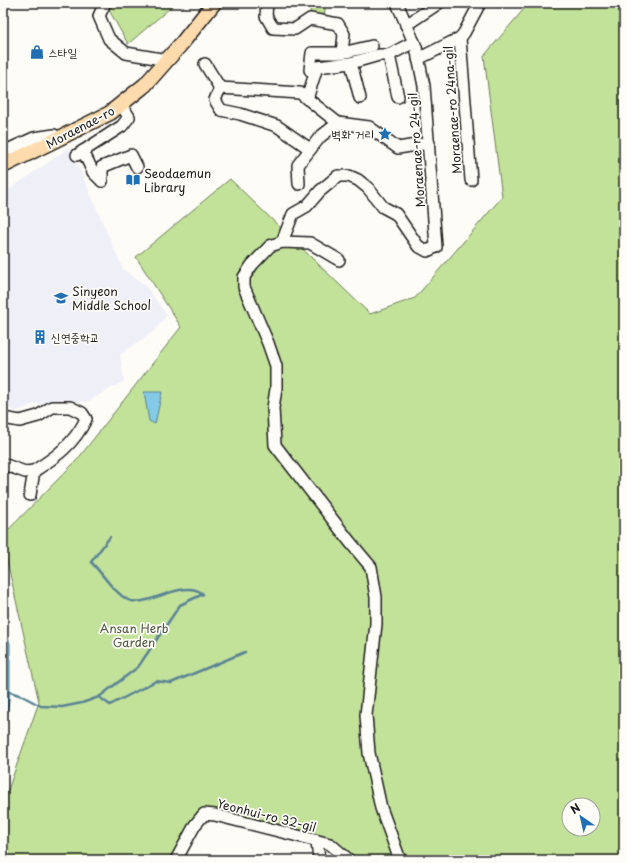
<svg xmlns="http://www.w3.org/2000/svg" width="627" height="863" font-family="'Playpen Sans','Poor Story',sans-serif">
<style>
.built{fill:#efeff8}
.green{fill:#c2e199;stroke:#6f7e5a;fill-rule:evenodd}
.water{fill:#84cae6;stroke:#5a8495}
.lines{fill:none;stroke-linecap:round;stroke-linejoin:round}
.stream{stroke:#5a8495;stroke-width:2.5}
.minor-casing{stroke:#1c1c1c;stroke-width:14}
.major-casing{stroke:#1c1c1c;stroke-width:17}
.minor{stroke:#fdfcf7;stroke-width:11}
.major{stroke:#fedbac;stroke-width:14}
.labels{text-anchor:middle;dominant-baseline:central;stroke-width:3.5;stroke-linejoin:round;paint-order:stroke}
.poi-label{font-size:12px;fill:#1c1c1c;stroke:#fdfcf7;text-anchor:start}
.street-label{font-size:12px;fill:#1c1c1c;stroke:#fdfcf7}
.park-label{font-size:12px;fill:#4e5742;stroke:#fdfcf7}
</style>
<rect width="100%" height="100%" fill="#fdfcf7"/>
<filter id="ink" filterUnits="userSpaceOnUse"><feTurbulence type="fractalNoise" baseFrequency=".025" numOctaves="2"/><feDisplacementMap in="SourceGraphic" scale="8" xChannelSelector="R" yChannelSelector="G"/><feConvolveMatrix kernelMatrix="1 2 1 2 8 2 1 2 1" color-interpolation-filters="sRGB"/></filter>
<g filter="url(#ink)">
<polygon class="built" points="70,147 123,269 145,285 167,315 155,330 120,355 124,381 89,401 34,404 15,412 3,404 3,194"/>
<g class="green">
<polygon points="105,3 176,3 128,44"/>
<polygon points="311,3 326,3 324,16 310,14"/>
<path d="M529,3H624V860H349L330,844L204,814L176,860H3V804L39,702L3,543V535L77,460L181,327L136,257L230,179L370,314L415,298L502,197L484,56ZM569,805H593V829H569Z"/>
</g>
<g class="water">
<polygon points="144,392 162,392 155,424 149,421"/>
<polygon points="3,627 10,643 10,692 3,745"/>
</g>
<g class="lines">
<g class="stream">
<path d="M10,692L22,696L41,706L62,707L82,703L99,697L138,667L180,605L203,594C184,577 146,609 128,600C113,592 103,574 91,562L110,537"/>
<polyline points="99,697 110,705 156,681 171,683 245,652"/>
</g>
<defs>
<g id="minor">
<polyline points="105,3 99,16 109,39 126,53 167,60"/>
<polyline points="267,3 266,16 273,28 295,29 310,19 338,24 344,34 342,53 312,53 310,70"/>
<polyline points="406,25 439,3"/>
<polyline points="460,38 471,180"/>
<polyline points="342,53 372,46"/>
<polyline points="389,55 398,97"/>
<polyline points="418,59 460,38 464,33 480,3"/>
<polyline points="351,63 360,98"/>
<polyline points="205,64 220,88 300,93 338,123"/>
<polyline points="220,88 215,100 221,110 240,114 277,126 310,149"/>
<polyline points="307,99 317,67 351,63 379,55 389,55 414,42"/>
<polyline points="83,151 93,172 102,181"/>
<polyline points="3,152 34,138 54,135"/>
<polyline points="77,155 122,126 129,117 121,104"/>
<polyline points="102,181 102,167 131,155 137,167"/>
<polyline points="299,184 298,165 320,137 338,123 369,127 398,148 429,143"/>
<polyline points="282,242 293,214 307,206 320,191 338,176 349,176 358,180 368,188 383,207 396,214 418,246 427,251 436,247 424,86 416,47 397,3"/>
<polyline points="339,260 310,243 282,242 270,246 252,265 244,277 244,287 268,343 276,366 276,389 273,408 275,445 350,542 371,567 376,597 376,624 366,715 369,753 381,808 400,860"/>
<path d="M3,418L20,421L38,416L52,407H70L82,413L86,419C74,444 56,457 34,471L30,495"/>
<polyline points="3,464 25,472 34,471"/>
<polyline points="317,841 319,860"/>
<polyline points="176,860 195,825 204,814 215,815 330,844 349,860"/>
</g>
<polyline id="major" points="3,166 110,113 145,85 182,43 214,3"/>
</defs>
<use href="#minor" class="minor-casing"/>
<use href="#major" class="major-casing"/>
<use href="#minor" class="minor"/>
<use href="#major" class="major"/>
</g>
</g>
<defs>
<symbol id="shop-bare" viewBox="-9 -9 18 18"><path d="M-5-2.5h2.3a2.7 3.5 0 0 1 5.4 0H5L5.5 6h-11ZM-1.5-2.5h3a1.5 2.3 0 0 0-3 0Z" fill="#1f6fb2" stroke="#fdfcf7" stroke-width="2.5" paint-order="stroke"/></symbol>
<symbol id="sight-bare" viewBox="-9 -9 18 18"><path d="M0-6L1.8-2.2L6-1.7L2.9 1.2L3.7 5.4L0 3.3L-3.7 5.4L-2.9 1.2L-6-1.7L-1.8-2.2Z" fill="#1f6fb2" stroke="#fdfcf7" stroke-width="2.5" paint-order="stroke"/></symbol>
<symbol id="library-bare" viewBox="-9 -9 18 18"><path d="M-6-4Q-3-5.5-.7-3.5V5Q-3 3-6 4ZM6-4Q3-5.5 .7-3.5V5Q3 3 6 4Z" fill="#1f6fb2" stroke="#fdfcf7" stroke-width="2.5" paint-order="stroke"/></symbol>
<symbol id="school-bare" viewBox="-9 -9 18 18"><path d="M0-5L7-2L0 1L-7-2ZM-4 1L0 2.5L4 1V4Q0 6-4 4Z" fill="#1f6fb2" stroke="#fdfcf7" stroke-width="2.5" paint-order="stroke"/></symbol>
<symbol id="building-bare" viewBox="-9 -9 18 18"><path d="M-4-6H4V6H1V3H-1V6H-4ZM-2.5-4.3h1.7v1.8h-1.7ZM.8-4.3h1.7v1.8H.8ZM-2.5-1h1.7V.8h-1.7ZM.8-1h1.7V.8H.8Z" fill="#1f6fb2" stroke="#fdfcf7" stroke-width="2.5" paint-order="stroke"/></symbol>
</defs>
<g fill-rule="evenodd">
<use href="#shop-bare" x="27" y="42" width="20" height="20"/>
<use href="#sight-bare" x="375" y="124" width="20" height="20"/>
<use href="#library-bare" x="123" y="170" width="20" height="20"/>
<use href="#school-bare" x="51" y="288" width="20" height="20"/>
<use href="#building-bare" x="30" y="327" width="20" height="20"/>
</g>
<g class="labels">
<g class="poi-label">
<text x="48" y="52">스타일</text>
<text x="374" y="134" text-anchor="end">벽화 거리</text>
<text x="144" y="173">Seodaemun<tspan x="144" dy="14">Library</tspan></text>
<text x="72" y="291">Sinyeon<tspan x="72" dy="14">Middle School</tspan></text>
<text x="51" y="337">신연중학교</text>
</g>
<g class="street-label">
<text transform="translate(452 110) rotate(-94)">Moraenae-ro 24na-gil</text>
<text transform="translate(80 127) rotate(-28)">Moraenae-ro</text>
<text transform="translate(416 150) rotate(-94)">Moraenae-ro 24-gil</text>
<text transform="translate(267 815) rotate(14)">Yeonhui-ro 32-gil</text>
</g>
<g class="park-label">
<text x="134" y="628">Ansan Herb<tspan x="134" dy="14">Garden</tspan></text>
</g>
</g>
<rect width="627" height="863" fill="none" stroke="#fdfcf7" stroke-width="16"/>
<rect x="8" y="8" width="611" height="847" fill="none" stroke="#1c1c1c" stroke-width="1.5" filter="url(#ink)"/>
<g transform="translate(581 817) rotate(326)"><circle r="19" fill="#fdfcf7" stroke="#a3a29f"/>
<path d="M0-3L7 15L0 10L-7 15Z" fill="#1f6fb2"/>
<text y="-6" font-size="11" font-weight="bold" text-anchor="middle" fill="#1c1c1c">N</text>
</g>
</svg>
